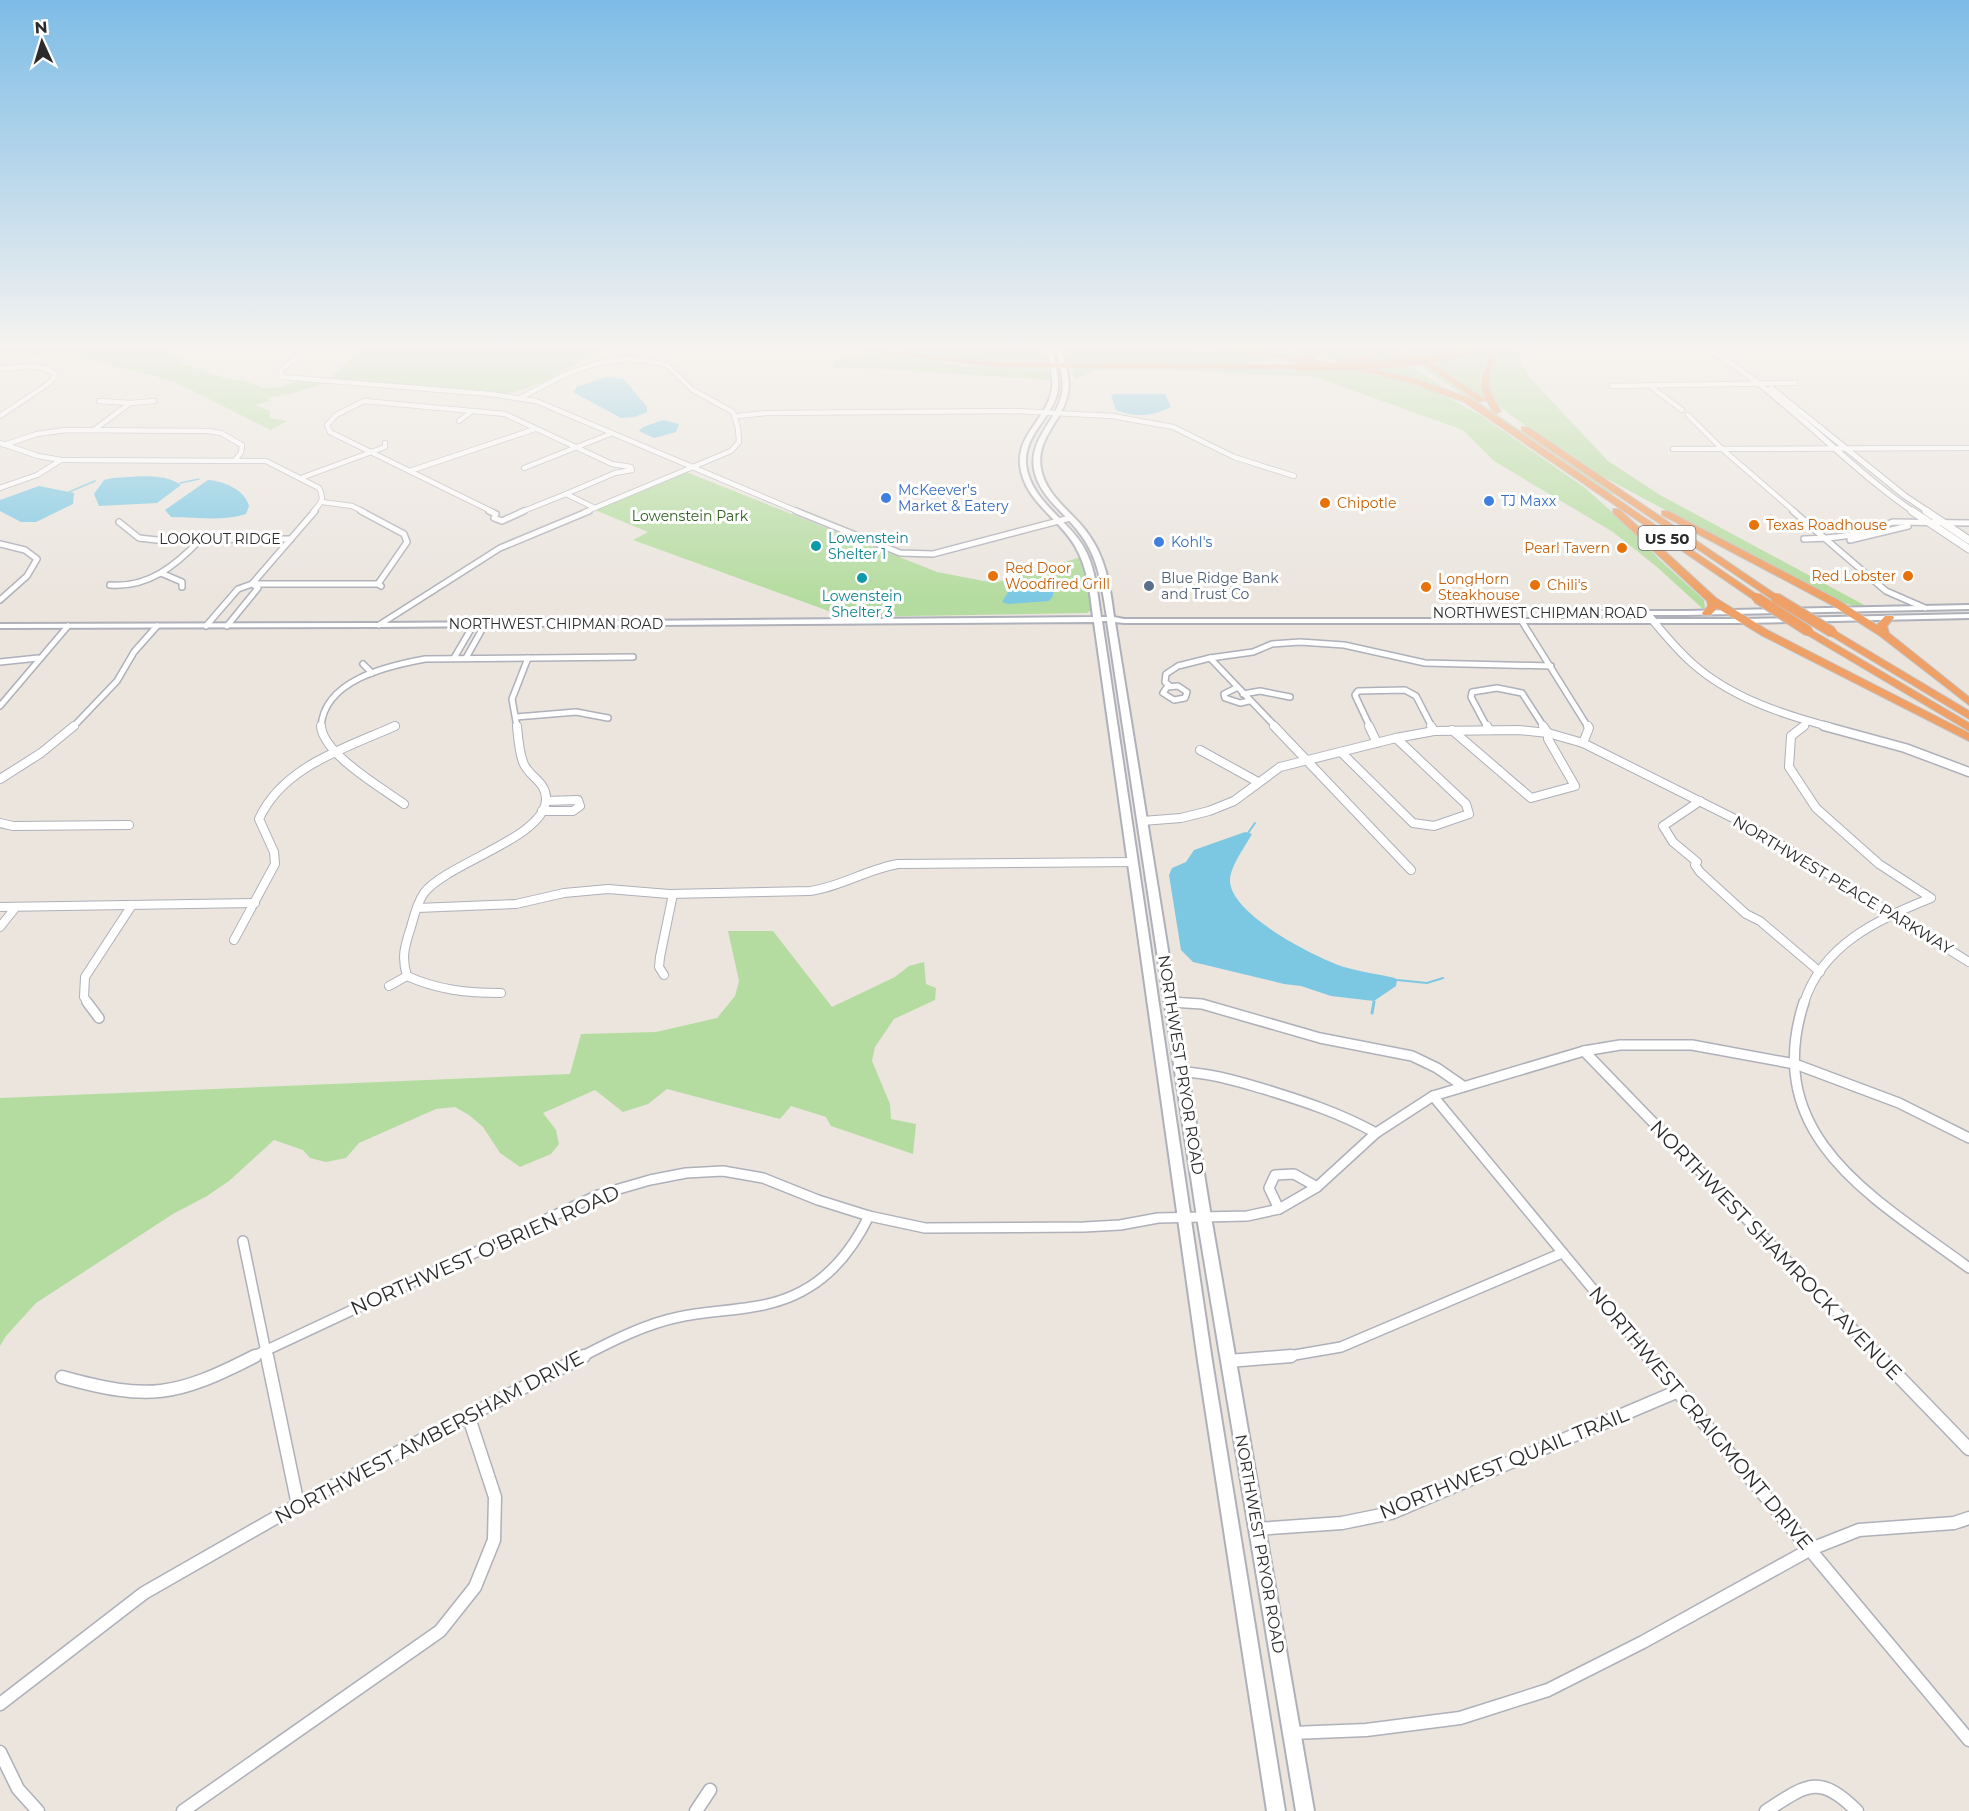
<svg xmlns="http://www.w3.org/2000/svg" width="1969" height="1811" font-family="Montserrat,sans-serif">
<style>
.green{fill:#b5dca0}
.water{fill:#7cc8e3}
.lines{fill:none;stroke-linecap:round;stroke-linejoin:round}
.stream-far2{stroke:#7cc8e3;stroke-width:1.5}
.stream-far1{stroke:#7cc8e3;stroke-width:2}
.stream{stroke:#7cc8e3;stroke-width:3}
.minor-far4-casing{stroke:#aeb0ba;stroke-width:6}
.minor-far3-casing{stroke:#aeb0ba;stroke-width:8}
.minor-far2-casing{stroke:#aeb0ba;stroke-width:10}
.minor-far1-casing{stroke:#aeb0ba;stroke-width:12}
.minor-casing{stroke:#aeb0ba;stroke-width:15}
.tertiary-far2-casing{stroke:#aeb0ba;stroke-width:7}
.tertiary-far1-casing{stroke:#aeb0ba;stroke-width:9}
.tertiary-casing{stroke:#aeb0ba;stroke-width:11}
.secondary-casing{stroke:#aeb0ba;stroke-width:4}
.motorway-casing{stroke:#c4c4c4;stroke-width:2}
.minor-far4{stroke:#fff;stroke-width:4.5}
.minor-far3{stroke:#fff;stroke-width:5}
.minor-far2{stroke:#fff;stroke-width:8}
.minor-far1{stroke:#fff;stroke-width:9}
.minor{stroke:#fff;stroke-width:12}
.tertiary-far2{stroke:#fff;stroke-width:5}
.tertiary-far1{stroke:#fff;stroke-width:7}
.tertiary{stroke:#fff;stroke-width:8}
.secondary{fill:#fff;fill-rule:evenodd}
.motorway{fill:#eea066;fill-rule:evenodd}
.motorway-bridge-far1-casing{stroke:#c4c4c4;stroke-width:9;stroke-linecap:butt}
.motorway-bridge-casing{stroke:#c4c4c4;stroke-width:12;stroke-linecap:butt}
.motorway-bridge-far1{stroke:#eea066;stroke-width:8}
.motorway-bridge{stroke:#eea066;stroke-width:10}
.shop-dot{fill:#3f7fe0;stroke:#fff;stroke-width:2}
.food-dot{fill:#e8710a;stroke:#fff;stroke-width:2}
.culture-dot{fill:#0f9aa8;stroke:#fff;stroke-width:2}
.service-dot{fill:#5c6f8a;stroke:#fff;stroke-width:2}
.labels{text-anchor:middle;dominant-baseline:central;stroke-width:6;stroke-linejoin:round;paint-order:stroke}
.far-shop-label{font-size:14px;fill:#366cbe;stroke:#fff;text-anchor:start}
.far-food-label{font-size:14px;fill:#c56008;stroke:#fff;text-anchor:start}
.far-park-label{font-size:14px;fill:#2f6121;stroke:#fff}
.far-culture-label{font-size:14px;fill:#0d838f;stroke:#fff;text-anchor:start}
.far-street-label{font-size:14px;fill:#2b2b2b;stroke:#fff}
.far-service-label{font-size:14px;fill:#4e5e75;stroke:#fff;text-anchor:start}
.shield{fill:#fff;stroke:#6b6b6b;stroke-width:1.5}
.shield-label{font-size:15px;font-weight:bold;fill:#2b2b2b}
.street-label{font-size:16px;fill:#2b2b2b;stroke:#fff}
.near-street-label{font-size:20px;fill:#2b2b2b;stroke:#fff}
</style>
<rect width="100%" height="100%" fill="#ebe5de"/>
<g class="green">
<polygon points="0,344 176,344 167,352 183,358 181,363 227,379 242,380 263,388 281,387 302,380 325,383 291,394 267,398 271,401 255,405 270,411 270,418 287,421 271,430 173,381 69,354 0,358"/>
<path d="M367,344L792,345L884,353L967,366L1042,370L1048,372L1052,381C1024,377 997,377 969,375C923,372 879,367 834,368L835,360L856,354H883C813,349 744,345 673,346C655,346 631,343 614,347C574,359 539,393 497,394L328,380Z"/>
<polygon points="826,344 1043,345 1046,362 976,361"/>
<path d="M1176,344H1291C1299,362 1352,368 1368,359C1373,356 1377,349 1382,346L1453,394C1364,364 1269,354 1176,344Z"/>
<path d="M1297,344H1373L1374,347C1365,368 1308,362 1297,344Z"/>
<polygon points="1388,344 1394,344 1614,494 1608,493"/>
<path d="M1402,344L1445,347L1490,344C1491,369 1471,370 1486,399Z"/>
<polygon points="1522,344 1518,346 1521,364 1529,377 1608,461 1660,495 1866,606 1854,606 1833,600 1600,475 1513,417 1494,401 1485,384 1496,346"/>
<polygon points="1063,345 1168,346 1242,352 1386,376 1436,391 1480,415 1584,487 1630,528 1661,561 1704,600 1705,607 1703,609 1657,567 1613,532 1494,461 1463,430 1315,377 1167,370 1095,370 1075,380 1072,370 1080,367 1255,368 1261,370 1317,372 1317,367 1282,360 1247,362 1244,365 1071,364 1068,363"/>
<polygon points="686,472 937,572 994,583 1081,557 1093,609 1087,613 845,617 633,540 648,532 595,510"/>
<polygon points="728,931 773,931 832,1007 895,977 909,966 924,962 926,984 936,988 935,1000 894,1019 875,1047 872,1061 890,1104 891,1119 916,1124 913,1154 831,1126 826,1117 791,1106 780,1119 667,1089 648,1104 623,1112 595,1090 543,1113 556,1130 559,1144 551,1154 520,1167 500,1153 483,1127 469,1115 455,1107 436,1109 359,1143 346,1158 326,1162 310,1158 303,1150 274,1140 229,1181 207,1196 173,1214 36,1303 6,1336 0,1346 0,1098 570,1074 581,1034 656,1032 717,1018 735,996 739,981"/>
</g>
<g class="water">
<polygon points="606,377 624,379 647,407 647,412 635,417 621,418 573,392 577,387"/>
<path d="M1114,394H1165L1171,407C1153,416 1136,418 1116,410L1111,396Z"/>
<polygon points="663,420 679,424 676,432 654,438 639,431 643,427"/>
<path d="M113,478C133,477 164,472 181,485L157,503L99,506L94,494L104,480Z"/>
<path d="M208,480C224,481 245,490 249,506L246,514C221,522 197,517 171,517L165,510Z"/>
<polygon points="39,486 74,493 73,504 36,522 21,522 0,511 0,500"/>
<polygon points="1047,576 1055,578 1053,596 1049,601 1008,604 1002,602 1011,587"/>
<path d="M1245,832L1252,834C1245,847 1231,865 1230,880C1229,914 1316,958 1344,967C1361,972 1378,974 1395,978L1397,980L1396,986L1374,1001L1331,996L1301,986L1284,984L1193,962L1181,950L1169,875L1172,868L1186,862L1194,850Z"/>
</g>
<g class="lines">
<g class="stream-far2">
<polyline points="180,483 199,479"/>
<polyline points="69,492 95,481"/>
</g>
<g class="stream-far1">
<polyline points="1248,833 1255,823"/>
<polyline points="1397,980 1427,983 1443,978"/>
</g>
<polyline class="stream" points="1372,1013 1374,1002"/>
<defs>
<g id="minor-far4">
<polyline points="303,352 281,370 282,377 490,394 536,401 799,512"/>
<path d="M0,369C19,367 41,362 56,375L48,384L0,416"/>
<polyline points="1612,386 1795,383"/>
<polyline points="1650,386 1682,410"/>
<polyline points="520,398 564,375 595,364 627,359 644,360 667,365 693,390 733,412 738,428 739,442 731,451 585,512"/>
<polyline points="99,401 130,403 154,401"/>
<polyline points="1688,415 1721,448 1795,512"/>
<polyline points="737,416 766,413 1015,411 1112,416 1173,427 1234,457 1294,476"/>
<polyline points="459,421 472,411"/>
<polyline points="94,430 130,403"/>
<path d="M0,443L38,456L61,460L266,461L319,488C325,499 321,503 313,512"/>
<polyline points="4,445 37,434 66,430 208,431 221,433 242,445 241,453 235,460"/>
<polyline points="1673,449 1969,448"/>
<polyline points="524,468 610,434"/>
<polyline points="410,471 535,429"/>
<polyline points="301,478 385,447 385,443"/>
<polyline points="0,488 37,475 61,460"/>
<polyline points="566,494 595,508"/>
<polyline points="322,502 352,506 364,512"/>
<polyline points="493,512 330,432 327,425 336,415 364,401 505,414 612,464 631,467 632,470 615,473 566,494"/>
<polyline points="521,512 566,494"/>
</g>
<g id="minor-far3">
<polyline points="361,511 404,534 407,542 378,584 381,586"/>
<polyline points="489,511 496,514 494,518 502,521 524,511"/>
<polyline points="796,511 900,553 933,554 1070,518"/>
<polyline points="1793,511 1886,591 1925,608"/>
<polyline points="119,522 139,538 157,540 291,539"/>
<polyline points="1828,538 1860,534 1893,522 1969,523"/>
<polyline points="1804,539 1829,538"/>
<polyline points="1850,540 1908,526"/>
<polyline points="0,544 25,550 37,559 27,576 0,600"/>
<polyline points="161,573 182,582 182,587"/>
<polyline points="252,584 378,584"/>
<path d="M110,585C148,588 175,566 200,540"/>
<polyline points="1521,620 1588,727"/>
<polyline points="379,625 500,548 589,511"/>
<polyline points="206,626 238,589 252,584 315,511"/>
<polyline points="227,626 258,588 254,585"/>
<polyline points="454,658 474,624"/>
<polyline points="466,658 485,624"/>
<polyline points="1210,658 1276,727"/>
<polyline points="0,662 38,658"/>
<polyline points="363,664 372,673"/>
<polyline points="1170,686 1165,682 1166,674 1178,666 1210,658 1253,652 1272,644 1300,642 1344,645 1425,663 1551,666"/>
<polygon points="1178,686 1187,692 1185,698 1174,700 1163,693 1167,687"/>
<polyline points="1236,688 1224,694 1225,698 1240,703 1249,701"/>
<polyline points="1243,694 1260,691 1290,697"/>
<polyline points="0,706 68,626"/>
<polyline points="516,717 576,712 608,718"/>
<polyline points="73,727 117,681 134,652 157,626"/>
<path d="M321,727C324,680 387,666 425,659L633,657"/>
<polyline points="392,727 395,726"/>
<polyline points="517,727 512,699 528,658"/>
<polyline points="1370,727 1355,695 1358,691 1405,690 1416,696 1432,727"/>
<polyline points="1487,727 1471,697 1472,692 1497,688 1522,693 1544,727"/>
<polyline points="1802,727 1808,722"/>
</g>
<g id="minor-far2">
<path d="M321,726C323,754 382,788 404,804"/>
<polyline points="1274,726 1411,870"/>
<polyline points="1369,726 1377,743"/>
<polyline points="1431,726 1434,731"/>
<polyline points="1487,726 1489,730"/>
<path d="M1804,726L1791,736L1789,767L1816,808L1879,864L1931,898C1878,919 1822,945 1804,1003"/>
<polyline points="1452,730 1531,798 1575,786 1548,739 1548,733 1543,726"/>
<polyline points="1583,743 1589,728 1588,726"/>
<polyline points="1200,750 1258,782"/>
<polyline points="1341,752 1413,823 1434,826 1469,814 1466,804 1396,738"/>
<polyline points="0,779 41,753 74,726"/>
<polyline points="1700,801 1663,826 1673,842 1697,862 1695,865 1700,872 1746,914 1760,921 1820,972"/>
<polyline points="542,811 573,811 580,806 578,800 546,801"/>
<polyline points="1142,821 1181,818 1209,811 1234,801 1280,767 1396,738 1434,731 1518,730 1548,733 1583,743 1759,831 1969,962"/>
<polyline points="0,823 13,826 129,825"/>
<polyline points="0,907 255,903"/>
<path d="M417,908L516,904L564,893L608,889L669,894L810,891C841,887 867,869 898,864L1132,862"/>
<polyline points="0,927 16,907"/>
<path d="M234,940L275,864L274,852L259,819C283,766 346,748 395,726"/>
<polyline points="664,975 659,967 660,957 673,894"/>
<polyline points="389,986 407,976"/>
<path d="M501,993C467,993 438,990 407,976C401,957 405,945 411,927C414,916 417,903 424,893C447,863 544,838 546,800C547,781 528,777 523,762C519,751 518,737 517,726"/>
<polyline points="1170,1002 1187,1003"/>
<polyline points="88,1003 84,997 85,977 132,905"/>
</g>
<g id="minor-far1">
<polyline points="87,1002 99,1018"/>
<polyline points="1170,1002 1202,1004 1320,1038 1412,1056 1437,1068 1463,1086"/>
<path d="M1804,1002C1760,1138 1876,1199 1969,1268"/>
<polyline points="1584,1051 1880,1357"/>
<path d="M1182,1072C1210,1073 1236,1081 1264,1089C1303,1101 1340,1113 1376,1133"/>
<polyline points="1433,1096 1649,1357"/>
<polyline points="1279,1209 1269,1188 1275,1175 1294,1174 1317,1187"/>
<polyline points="243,1241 267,1357"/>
<polyline points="252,1357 598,1195 650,1180 686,1173 723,1171 763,1178 818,1200 869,1216 925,1228 1084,1227 1120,1225 1158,1218 1247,1216 1279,1209 1317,1187 1376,1133 1433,1096 1584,1051 1620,1045 1692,1045 1795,1064 1899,1103 1969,1138"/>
<path d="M581,1357C612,1341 645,1324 679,1317C702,1312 728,1311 752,1307C809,1299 844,1267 869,1216"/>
<polyline points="1283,1357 1341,1347 1562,1253"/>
</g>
<g id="minor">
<polyline points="267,1356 298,1505"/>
<polyline points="1648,1356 1969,1740"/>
<polyline points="1879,1356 1969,1449"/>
<polyline points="1228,1361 1291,1356"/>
<path d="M62,1377C149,1401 175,1397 255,1356"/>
<polyline points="1257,1529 1342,1523 1391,1513 1676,1392"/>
<polyline points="0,1704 144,1593 310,1498 584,1356"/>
<polyline points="1292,1733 1366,1730 1460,1718 1548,1690 1643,1642 1811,1549 1859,1530 1954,1523 1969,1518"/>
<polyline points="0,1752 18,1789 38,1811"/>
<polyline points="183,1811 440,1631 475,1587 494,1540 495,1497 469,1418"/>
<polyline points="696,1811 710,1790"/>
<path d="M1766,1811C1806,1785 1819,1773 1857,1811"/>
</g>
<g id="tertiary-far2">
<path d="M1698,344C1778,386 1840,462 1914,512"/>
<polyline points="1771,388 1905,496 1929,512"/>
</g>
<g id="tertiary-far1">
<polyline points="1912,511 1969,549"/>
<polyline points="1926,511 1969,540"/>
<path d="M1645,611C1660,629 1674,647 1692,663C1730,697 1781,714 1830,727"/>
</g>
<polyline id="tertiary" points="1824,726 1905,748 1969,772"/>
<g id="secondary">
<path d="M1045,344H1051C1054,360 1061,378 1057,394C1050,420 1024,435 1026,464C1030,500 1066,518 1083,546C1096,568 1097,592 1101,617H1107C1102,588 1099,559 1081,535C1066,513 1039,497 1034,469C1029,438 1057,421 1062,393C1065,377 1058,360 1054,344H1060C1064,360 1071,377 1068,393C1063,421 1035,438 1041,469C1046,496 1071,511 1086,531C1106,557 1110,586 1114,617L1124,619H1745L1969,614V618L1745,623H1124L1115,622L1211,1217L1314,1811H1296L1197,1217L1107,621H1102L1212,1361L1285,1811H1267L1198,1361L1094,622L379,627L0,628V624L379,623L1093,617C1090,593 1088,568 1075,546C1059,518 1023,500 1020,464C1018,435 1044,420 1051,394C1055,378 1049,360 1045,344Z"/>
<polygon points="1969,605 1969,609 1685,615 1549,615 1545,613 1549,611 1685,611"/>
</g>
<g id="motorway">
<polygon points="801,344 824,344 1000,363 1297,365 1301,367 1297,369 1000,367"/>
<polygon points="1062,344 1191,344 1248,349 1309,359 1299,354 1291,344 1298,344 1303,352 1316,356 1314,360 1376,370 1416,379 1470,398 1762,598 1760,600 1754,600 1464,402 1411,383 1376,374 1248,353 1177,347 1065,346"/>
<polygon points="1375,344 1381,344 1381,351 1370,360 1341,363 1337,361 1365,356 1374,350"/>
<polygon points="1382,344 1390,344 1410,359 1403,361"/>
<polygon points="1396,344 1404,344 1486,400 1479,402"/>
<polygon points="1423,344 1462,344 1459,346 1426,346"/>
<path d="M1491,344H1497C1495,380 1477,372 1501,411L1497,413H1494C1469,373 1488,381 1491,344Z"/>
<polygon points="1522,427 1528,427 1781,598 1779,600 1773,600 1522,431"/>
<polygon points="1613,509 1619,509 1716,598 1769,631 1969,733 1969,741 1761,635 1717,608 1711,615 1703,615 1702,613 1708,606 1707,601 1613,513"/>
<polygon points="1662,511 1668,511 1838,600 1877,625 1885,616 1893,616 1894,618 1887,626 1889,633 1969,697 1969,705 1880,636 1830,604 1662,515"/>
<polygon points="1808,628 1969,723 1969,731 1804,633 1804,629"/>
<polygon points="1832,629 1969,711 1969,719 1828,634 1827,632"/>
</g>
</defs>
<use href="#minor-far4" class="minor-far4-casing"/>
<use href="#minor-far3" class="minor-far3-casing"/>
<use href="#minor-far2" class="minor-far2-casing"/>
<use href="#minor-far1" class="minor-far1-casing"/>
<use href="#minor" class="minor-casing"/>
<use href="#tertiary-far2" class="tertiary-far2-casing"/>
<use href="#tertiary-far1" class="tertiary-far1-casing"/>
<use href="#tertiary" class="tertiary-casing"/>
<use href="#secondary" class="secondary-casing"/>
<use href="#motorway" class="motorway-casing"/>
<use href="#minor-far4" class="minor-far4"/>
<use href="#minor-far3" class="minor-far3"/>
<use href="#minor-far2" class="minor-far2"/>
<use href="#minor-far1" class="minor-far1"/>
<use href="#minor" class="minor"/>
<use href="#tertiary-far2" class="tertiary-far2"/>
<use href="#tertiary-far1" class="tertiary-far1"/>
<use href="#tertiary" class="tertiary"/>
<use href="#secondary" class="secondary"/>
<use href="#motorway" class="motorway"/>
<defs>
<path id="motorway-bridge-far1" d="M1297,367C1365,367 1431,365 1497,344"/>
<g id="motorway-bridge">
<polyline points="1757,598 1808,631"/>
<polyline points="1776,598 1832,632"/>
</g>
</defs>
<use href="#motorway-bridge-far1" class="motorway-bridge-far1-casing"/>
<use href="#motorway-bridge" class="motorway-bridge-casing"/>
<use href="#motorway-bridge-far1" class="motorway-bridge-far1"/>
<use href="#motorway-bridge" class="motorway-bridge"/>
</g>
<linearGradient id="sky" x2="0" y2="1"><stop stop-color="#7dbce6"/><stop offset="0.58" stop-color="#f6f3f0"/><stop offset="1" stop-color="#f6f3f0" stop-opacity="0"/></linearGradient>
<rect width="1969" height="598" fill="url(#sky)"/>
<g class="shop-dot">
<circle cx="886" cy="498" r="6"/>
<circle cx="1489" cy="501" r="6"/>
<circle cx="1159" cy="542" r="6"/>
</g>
<g class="food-dot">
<circle cx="1325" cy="503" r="6"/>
<circle cx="1754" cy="525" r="6"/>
<circle cx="1622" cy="548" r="6"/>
<circle cx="993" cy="576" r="6"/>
<circle cx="1908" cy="576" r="6"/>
<circle cx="1535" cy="585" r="6"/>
<circle cx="1426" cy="587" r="6"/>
</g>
<g class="culture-dot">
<circle cx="816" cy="546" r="6"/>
<circle cx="862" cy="578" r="6"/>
</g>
<circle class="service-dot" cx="1149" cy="586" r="6"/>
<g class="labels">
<g class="far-shop-label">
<text x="898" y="490">McKeever's<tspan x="898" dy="16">Market &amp; Eatery</tspan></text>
<text x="1501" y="501">TJ Maxx</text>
<text x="1171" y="542">Kohl's</text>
</g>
<g class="far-food-label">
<text x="1337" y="503">Chipotle</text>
<text x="1766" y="525">Texas Roadhouse</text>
<text x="1610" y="548" text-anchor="end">Pearl Tavern</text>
<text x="1005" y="568">Red Door<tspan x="1005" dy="16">Woodfired Grill</tspan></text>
<text x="1896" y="576" text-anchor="end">Red Lobster</text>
<text x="1438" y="579">LongHorn<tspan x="1438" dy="16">Steakhouse</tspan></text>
<text x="1547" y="585">Chili's</text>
</g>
<g class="far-park-label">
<text x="690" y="516">Lowenstein Park</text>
</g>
<g class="far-culture-label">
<text x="828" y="538">Lowenstein<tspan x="828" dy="16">Shelter 1</tspan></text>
<text x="862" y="596" text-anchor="middle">Lowenstein<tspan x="862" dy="16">Shelter 3</tspan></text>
</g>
<g class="far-street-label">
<text x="220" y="539">LOOKOUT RIDGE</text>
<text x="1540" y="613">NORTHWEST CHIPMAN ROAD</text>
<text x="556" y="624">NORTHWEST CHIPMAN ROAD</text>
</g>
<g class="far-service-label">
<text x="1161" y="578">Blue Ridge Bank<tspan x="1161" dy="16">and Trust Co</tspan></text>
</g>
<rect class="shield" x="1638.5" y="526" width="57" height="24" rx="4.5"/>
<g class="shield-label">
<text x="1667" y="538">US 50</text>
</g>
<g class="street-label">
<text transform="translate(1843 885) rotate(31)">NORTHWEST PEACE PARKWAY</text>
<text transform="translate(1181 1065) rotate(81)">NORTHWEST PRYOR ROAD</text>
<text transform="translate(1260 1544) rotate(80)">NORTHWEST PRYOR ROAD</text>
</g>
<g class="near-street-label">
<text transform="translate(485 1250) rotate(-24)">NORTHWEST O'BRIEN ROAD</text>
<text transform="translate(1776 1250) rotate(46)">NORTHWEST SHAMROCK AVENUE</text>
<text transform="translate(1701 1418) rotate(50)">NORTHWEST CRAIGMONT DRIVE</text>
<text transform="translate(429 1437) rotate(-28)">NORTHWEST AMBERSHAM DRIVE</text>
<text transform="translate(1504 1463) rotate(-22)">NORTHWEST QUAIL TRAIL</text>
</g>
</g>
<g transform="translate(42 42) rotate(356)" stroke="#ffffff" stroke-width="4.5" paint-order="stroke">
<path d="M0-4.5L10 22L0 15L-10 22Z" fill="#2b2b2b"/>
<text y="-9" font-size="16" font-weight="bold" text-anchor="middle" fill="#2b2b2b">N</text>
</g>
</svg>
